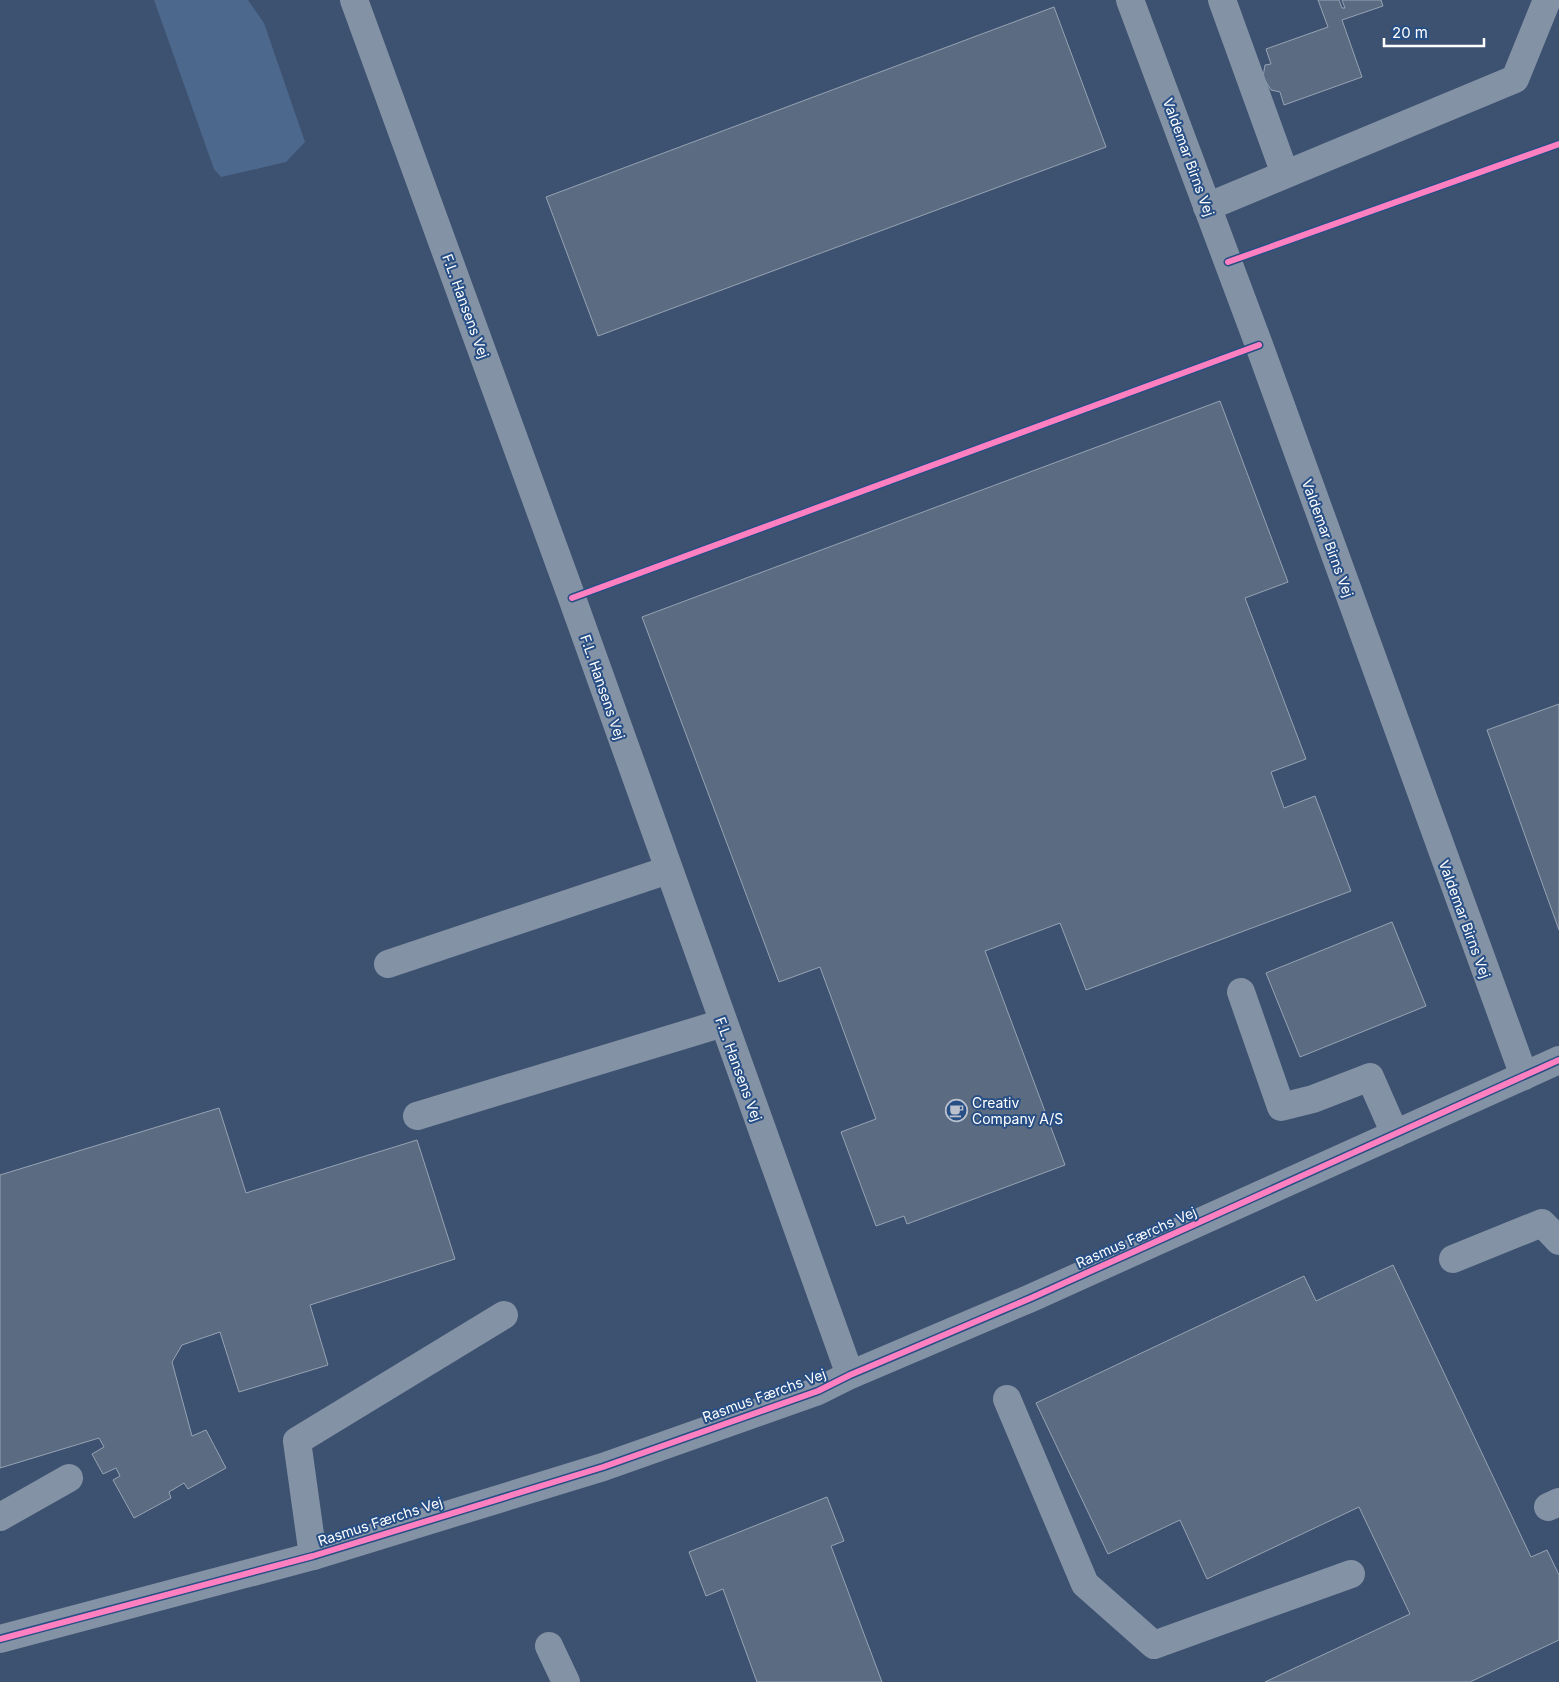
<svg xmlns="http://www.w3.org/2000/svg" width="1559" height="1682" font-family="Inter,sans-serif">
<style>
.water{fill:#4d688d}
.building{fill:#5a6b82;stroke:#97a3b4}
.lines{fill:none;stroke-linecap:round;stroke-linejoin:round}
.minor{stroke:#8492a6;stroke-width:28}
.cycleway-casing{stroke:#284f85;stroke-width:9}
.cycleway{stroke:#ff80c0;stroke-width:6}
.labels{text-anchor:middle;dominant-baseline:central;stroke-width:4;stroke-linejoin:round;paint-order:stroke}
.street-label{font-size:14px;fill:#fff;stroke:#284f85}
.poi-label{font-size:14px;fill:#fff;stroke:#284f85;text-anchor:start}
</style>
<rect width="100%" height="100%" fill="#3d5270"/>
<polygon class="water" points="154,0 248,0 264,23 305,142 286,162 221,177 214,169"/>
<g class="building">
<polygon points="1318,0 1339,0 1342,8 1345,8 1342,0 1381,0 1383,6 1342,20 1362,77 1284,105 1280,92 1271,90 1263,77 1265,65 1271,64 1266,49 1328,27"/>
<polygon points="1054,7 1106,147 598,336 546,197"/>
<polygon points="1220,401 1288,582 1245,598 1306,759 1271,772 1284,808 1315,796 1351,891 1086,990 1060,923 985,951 1065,1165 907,1224 904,1216 876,1226 841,1132 876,1119 820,967 779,982 642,617"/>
<polygon points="1559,704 1559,930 1487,730"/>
<polygon points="1392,922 1426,1006 1300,1057 1266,973"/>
<polygon points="219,1108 246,1193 417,1140 455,1259 310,1305 328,1365 239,1392 220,1332 182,1345 172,1362 192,1436 206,1430 226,1468 188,1489 184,1483 169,1492 171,1498 134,1518 113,1480 120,1476 116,1468 103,1474 92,1454 104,1447 99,1438 0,1468 0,1175"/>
<polygon points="1393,1265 1531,1557 1547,1550 1559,1575 1559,1640 1470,1682 1265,1682 1410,1614 1359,1507 1207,1579 1180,1520 1108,1554 1036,1403 1304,1276 1316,1301"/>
<polygon points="827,1497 844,1541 831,1546 882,1682 757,1682 723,1589 706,1596 689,1552"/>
</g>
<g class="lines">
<g class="minor">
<polyline points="354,0 572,598 850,1375"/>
<polyline points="1130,0 1259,345 1524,1076"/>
<polyline points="1222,0 1285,174"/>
<polyline points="1207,207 1515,79 1547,0"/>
<polyline points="388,964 668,870"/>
<polyline points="1241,992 1281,1107 1313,1099 1370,1077 1395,1134"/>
<polyline points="417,1116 723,1023"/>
<polyline points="1453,1259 1542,1223 1559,1241"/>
<polyline points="1007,1399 1085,1584 1154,1645 1351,1574"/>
<polyline points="1548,1507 1559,1502"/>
<polyline points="0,1517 69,1478"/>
<polyline points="313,1556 297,1441 504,1315"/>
<polyline points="0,1639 313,1556 603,1467 818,1391 850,1375 1031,1298 1559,1060"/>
<polyline points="549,1646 566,1682"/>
</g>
<defs>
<g id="cycleway">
<polyline points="1228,262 1559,144"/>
<polyline points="572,598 1259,345"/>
<polyline points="0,1639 313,1556 603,1467 818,1391 850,1375 1031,1298 1559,1060"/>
</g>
</defs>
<use href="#cycleway" class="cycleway-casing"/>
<use href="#cycleway" class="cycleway"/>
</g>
<defs>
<symbol id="cafe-ring" viewBox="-11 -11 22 22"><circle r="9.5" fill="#284f85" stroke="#bbc2cd" stroke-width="1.5"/><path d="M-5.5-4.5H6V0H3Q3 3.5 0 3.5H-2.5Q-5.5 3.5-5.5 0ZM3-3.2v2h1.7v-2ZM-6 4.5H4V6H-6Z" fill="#bbc2cd"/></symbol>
</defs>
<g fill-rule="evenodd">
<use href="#cafe-ring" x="944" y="1098" width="25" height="25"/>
</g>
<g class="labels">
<g class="street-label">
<text transform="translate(1189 157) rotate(70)">Valdemar Birns Vej</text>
<text transform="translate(466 306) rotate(70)">F.L. Hansens Vej</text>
<text transform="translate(1328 538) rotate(70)">Valdemar Birns Vej</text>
<text transform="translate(603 687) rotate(71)">F.L. Hansens Vej</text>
<text transform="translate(1465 919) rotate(70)">Valdemar Birns Vej</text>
<text transform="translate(739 1069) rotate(70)">F.L. Hansens Vej</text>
<text transform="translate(1136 1237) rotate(-24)">Rasmus Færchs Vej</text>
<text transform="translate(764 1395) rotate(-20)">Rasmus Færchs Vej</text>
<text transform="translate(380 1521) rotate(-18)">Rasmus Færchs Vej</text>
</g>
<g class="poi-label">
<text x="972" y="1102">Creativ<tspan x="972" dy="16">Company A/S</tspan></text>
</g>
</g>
<path d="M1384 38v8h100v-8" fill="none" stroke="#ffffff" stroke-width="2.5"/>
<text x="1392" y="38" font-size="15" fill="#ffffff" stroke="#284f85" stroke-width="4" paint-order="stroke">20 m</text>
</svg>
